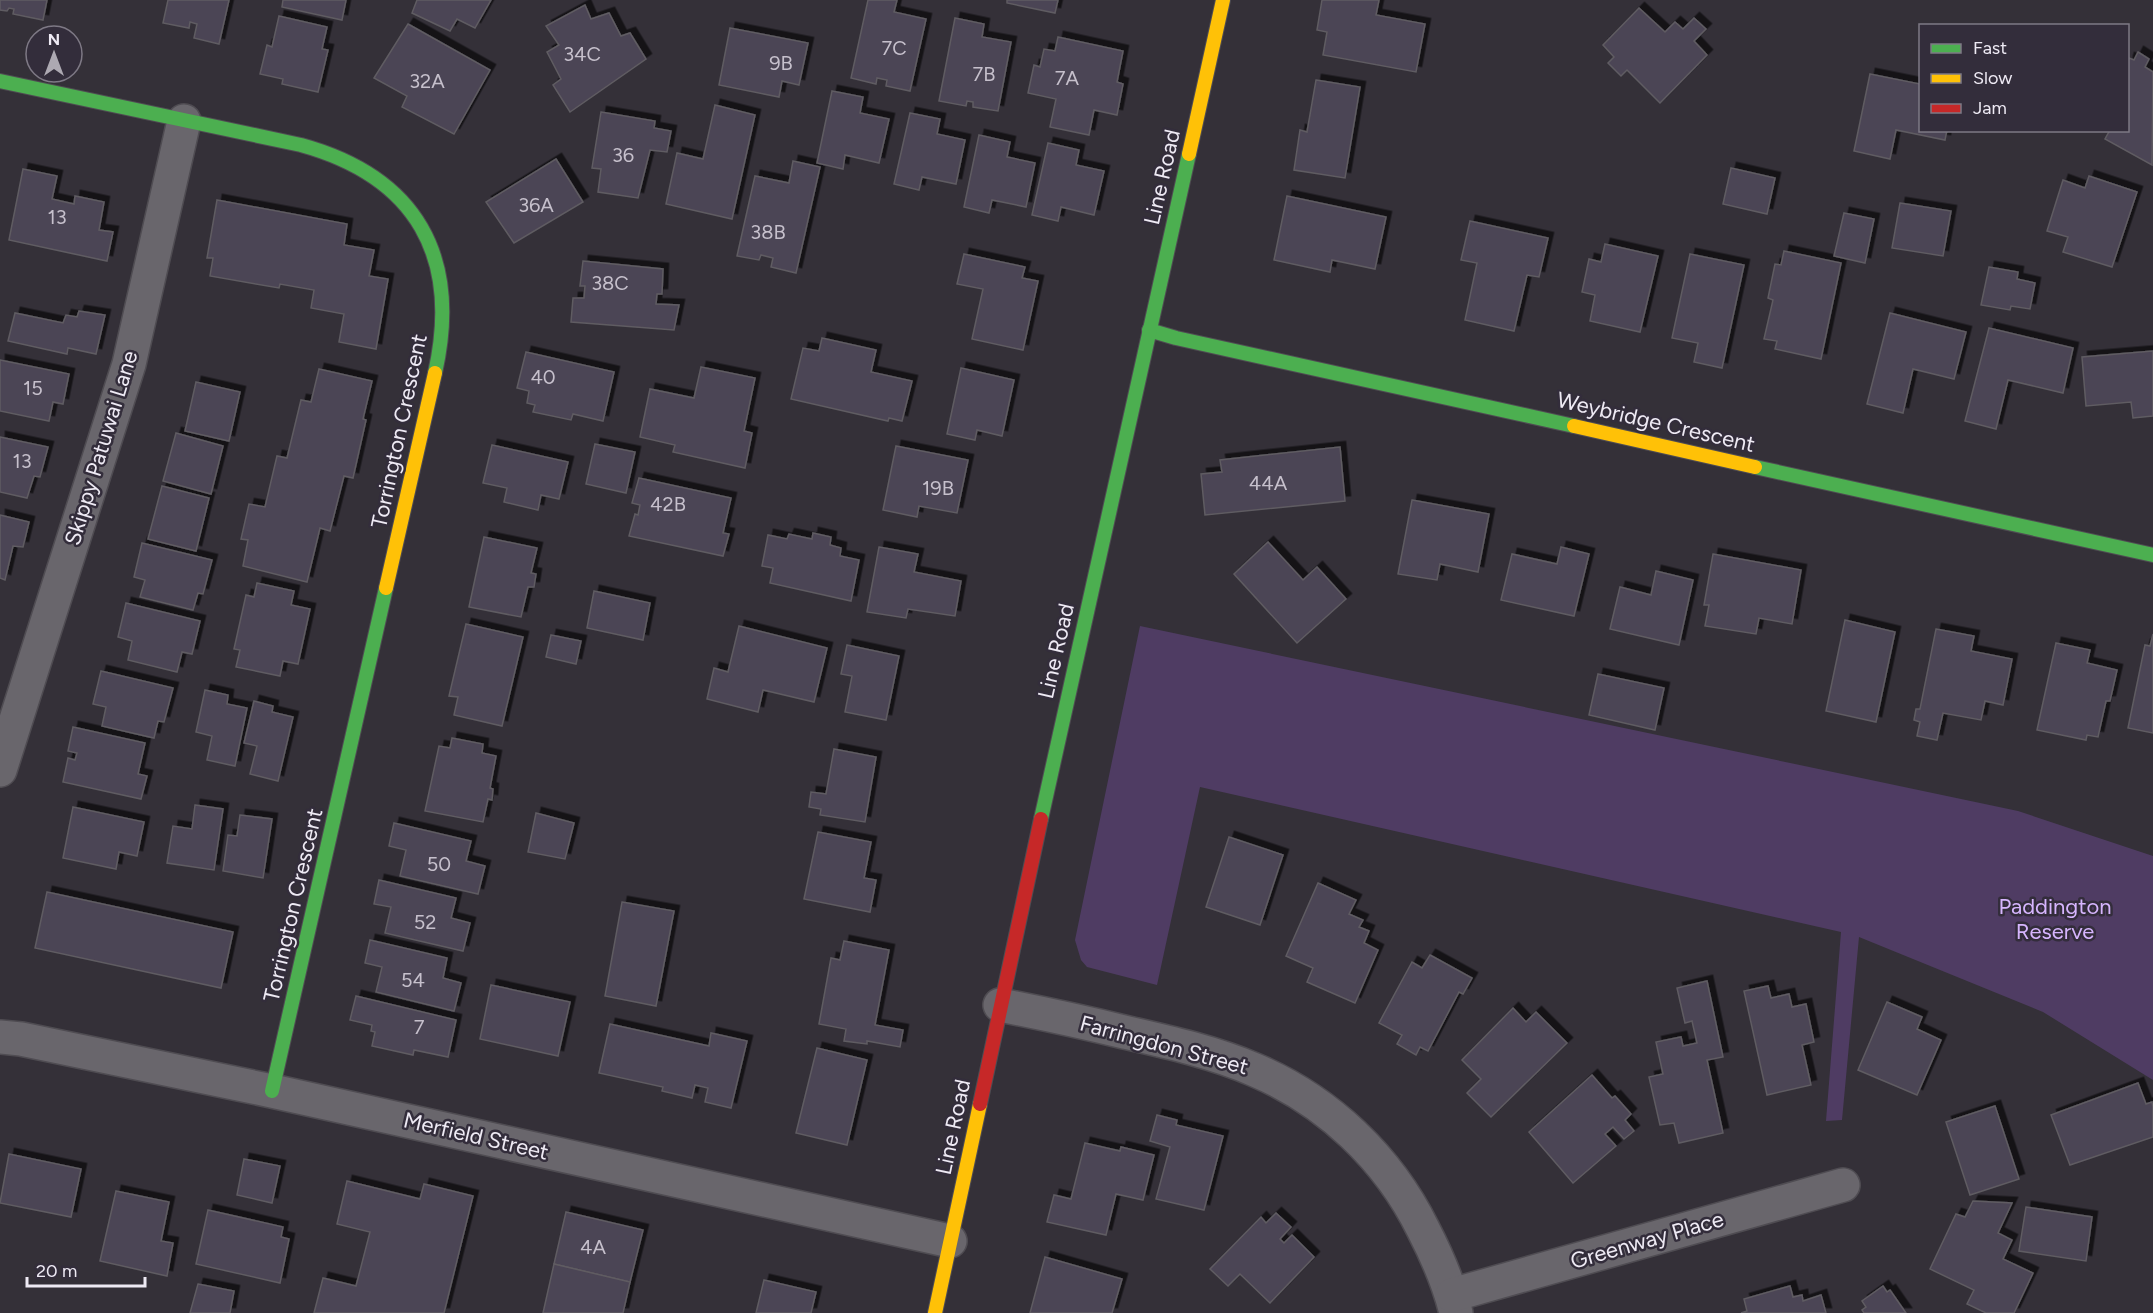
<svg xmlns="http://www.w3.org/2000/svg" width="2153" height="1313" font-family="Figtree,sans-serif">
<style>
.green{fill:#4f3c63}
.building{fill:#4c4454;stroke:#5f5c62;stroke-width:1.5;filter:url(#shadow)}
.lines{fill:none;stroke-linecap:round;stroke-linejoin:round}
.street-casing{stroke:#4f4c52;stroke-width:36}
.fast-casing{stroke:#4f4c52;stroke-width:16}
.slow-casing{stroke:#4f4c52;stroke-width:16}
.jam-casing{stroke:#4f4c52;stroke-width:16}
.street{stroke:#69666c;stroke-width:33}
.fast{stroke:#4caf50;stroke-width:14}
.slow{stroke:#ffc107;stroke-width:14}
.jam{stroke:#c62828;stroke-width:14}
.labels{text-anchor:middle;dominant-baseline:central;stroke-width:5;stroke-linejoin:round;paint-order:stroke}
.number-label{font-size:20px;fill:#c6c0cc}
.street-label{font-size:22px;fill:#eeeaf4;stroke:#332d3b}
.park-label{font-size:22px;fill:#d6b5fe;stroke:#332d3b}
</style>
<defs>
<filter id="shadow"><feDropShadow dx="5.5" dy="-5.5" stdDeviation="0" flood-color="#0009"/></filter>
</defs>
<rect width="100%" height="100%" fill="#343038"/>
<polygon class="green" points="1140,626 2018,811 2153,856 2153,1080 2043,1012 1859,937 1842,1120 1826,1121 1841,932 1200,787 1157,985 1087,967 1081,960 1075,940"/>
<g class="building">
<polygon points="0,0 47,0 43,20 13,14 14,9 9,8 7,11 0,10"/>
<polygon points="168,0 229,0 219,44 194,38 197,24 190,22 189,28 163,23"/>
<polygon points="283,0 346,0 342,20 282,7"/>
<polygon points="417,0 491,0 475,28 457,19 450,31 412,13"/>
<polygon points="868,0 897,0 894,12 926,19 910,91 886,86 887,80 877,78 876,84 851,78"/>
<polygon points="1007,0 1058,0 1055,13 1007,3"/>
<polygon points="1322,0 1379,0 1376,15 1425,24 1416,72 1323,55 1327,32 1317,30"/>
<polygon points="585,5 591,19 609,13 621,36 630,33 646,59 570,112 553,85 561,79 547,52 559,45 546,26"/>
<polygon points="1639,8 1665,32 1675,22 1683,29 1694,18 1706,29 1694,41 1707,55 1660,103 1627,70 1621,76 1608,63 1614,57 1603,45"/>
<polygon points="279,16 327,27 322,49 328,50 318,92 282,84 283,79 260,74 267,45 272,47"/>
<polygon points="955,18 984,24 982,37 1011,42 998,111 973,107 973,102 967,101 966,106 939,101"/>
<polygon points="408,24 490,70 454,134 402,107 407,96 374,78"/>
<polygon points="730,28 808,43 799,85 782,81 779,97 719,85"/>
<polygon points="1058,37 1123,51 1117,82 1123,84 1117,115 1094,110 1089,135 1050,127 1056,99 1028,93 1034,65 1040,67 1044,49 1055,51"/>
<polygon points="2138,52 2149,59 2145,67 2153,72 2152,165 2105,139 2110,130 2128,130 2128,61 2129,58 2134,60"/>
<polygon points="1870,74 1920,84 1920,130 1947,130 1945,140 1896,130 1890,159 1854,151"/>
<polygon points="1316,80 1360,87 1345,178 1294,170 1300,130 1307,132"/>
<polygon points="832,91 863,97 860,113 889,119 879,163 845,155 843,169 817,163"/>
<polygon points="715,105 755,115 732,219 666,204 677,153 703,159"/>
<polygon points="601,112 655,121 654,128 671,131 667,152 650,150 638,198 598,192 601,169 592,168"/>
<polygon points="910,113 940,119 937,134 965,140 956,184 922,177 919,190 894,184"/>
<polygon points="979,135 1010,142 1007,157 1035,163 1026,207 992,200 989,213 964,207"/>
<polygon points="1048,143 1079,150 1076,165 1104,171 1094,215 1061,207 1058,221 1032,215"/>
<polygon points="556,159 583,202 514,243 486,202"/>
<polygon points="793,161 820,167 796,273 771,267 773,258 761,255 759,260 737,256 755,176 789,183"/>
<polygon points="1731,168 1775,178 1767,214 1723,204"/>
<polygon points="23,169 57,176 52,199 74,204 75,196 104,202 99,230 113,232 107,261 9,240"/>
<polygon points="2089,176 2137,192 2112,267 2063,252 2068,237 2047,231 2063,180 2085,188"/>
<polygon points="1287,196 1386,217 1375,269 1332,260 1330,272 1274,260"/>
<polygon points="217,200 347,224 344,245 374,250 369,276 388,279 376,349 339,342 344,314 311,308 314,290 280,284 279,288 210,276 213,258 207,258"/>
<polygon points="1900,203 1951,211 1943,256 1892,248"/>
<polygon points="1844,213 1874,219 1865,263 1834,256"/>
<polygon points="1470,221 1548,238 1539,277 1527,275 1514,331 1465,320 1477,263 1461,260"/>
<polygon points="1605,244 1658,256 1640,332 1590,321 1595,295 1582,292 1589,259 1601,262"/>
<polygon points="1784,251 1841,263 1821,359 1775,349 1777,341 1764,339 1773,300 1768,298 1775,264 1781,265"/>
<polygon points="964,254 1025,267 1022,278 1038,281 1023,350 972,339 983,289 957,284"/>
<polygon points="1690,254 1744,265 1722,368 1694,362 1698,343 1672,338"/>
<polygon points="583,261 663,269 662,294 657,294 656,304 679,305 674,330 571,322 573,298 584,298 585,286 580,286"/>
<polygon points="1989,267 2018,272 2017,279 2035,283 2030,309 2011,306 2010,310 1981,305"/>
<polygon points="79,311 105,315 96,354 68,348 67,354 8,341 15,313 63,323 66,315 77,317"/>
<polygon points="1890,313 1966,332 1954,379 1913,369 1903,413 1867,404"/>
<polygon points="1989,328 2073,348 2063,393 2008,380 1996,429 1965,421"/>
<polygon points="822,338 876,350 871,372 912,381 902,421 889,418 888,421 791,399 803,348 819,351"/>
<polygon points="2153,351 2153,416 2133,418 2131,402 2086,406 2082,357"/>
<polygon points="526,352 614,372 603,421 573,414 571,420 533,412 535,405 527,403 529,391 517,388"/>
<polygon points="0,360 69,374 63,404 53,402 49,421 0,411"/>
<polygon points="701,367 755,378 744,431 752,433 745,468 673,452 675,445 640,437 650,389 694,398"/>
<polygon points="961,368 1014,380 1002,436 977,430 975,440 947,434"/>
<polygon points="319,369 372,381 363,419 366,420 353,478 344,476 330,531 320,528 307,582 243,566 248,540 241,539 249,504 265,507 277,456 287,458 301,400 311,402"/>
<polygon points="196,382 240,392 229,441 185,431"/>
<polygon points="176,433 223,446 211,494 163,481"/>
<polygon points="0,437 48,447 40,477 34,476 27,498 0,492"/>
<polygon points="595,444 635,452 626,493 586,484"/>
<polygon points="492,445 568,462 559,499 541,495 538,510 504,502 507,488 483,483"/>
<polygon points="896,446 968,460 957,513 919,506 917,517 883,510"/>
<polygon points="1340,447 1345,501 1205,515 1201,474 1222,472 1220,460"/>
<polygon points="639,478 731,498 723,533 729,534 723,556 629,536 635,514 638,515 640,505 632,503"/>
<polygon points="162,486 209,498 196,551 148,539"/>
<polygon points="1412,500 1489,514 1478,572 1440,564 1437,580 1398,574"/>
<polygon points="0,515 29,522 23,547 13,546 5,580 0,578"/>
<polygon points="813,533 831,537 830,545 841,548 840,556 859,560 851,601 770,583 773,568 762,566 768,535 787,539 789,534 812,539"/>
<polygon points="484,537 537,548 531,573 536,574 534,587 528,587 521,617 469,607"/>
<polygon points="1268,542 1303,580 1317,567 1346,599 1297,643 1234,574"/>
<polygon points="142,543 212,560 203,594 198,593 193,610 140,597 145,580 134,577"/>
<polygon points="879,547 918,554 914,572 961,581 955,616 908,609 906,618 867,612"/>
<polygon points="1561,547 1589,554 1574,616 1501,600 1512,554 1557,564"/>
<polygon points="1713,554 1801,570 1792,624 1759,618 1756,634 1705,626 1709,605 1704,605"/>
<polygon points="1656,571 1693,580 1679,645 1610,629 1620,587 1651,595"/>
<polygon points="257,583 294,591 291,605 310,609 298,664 283,661 280,676 236,667 240,650 234,649 246,595 254,597"/>
<polygon points="594,591 650,603 643,640 587,628"/>
<polygon points="126,603 200,621 192,654 182,652 177,672 128,660 132,641 118,637"/>
<polygon points="1845,620 1895,632 1876,722 1826,711"/>
<polygon points="466,624 523,637 502,726 454,715 458,697 449,696"/>
<polygon points="739,626 827,648 814,702 763,690 758,712 707,699 714,668 728,672"/>
<polygon points="1936,629 1974,636 1971,651 2012,659 2003,705 1985,701 1981,720 1943,713 1937,740 1917,736 1920,722 1914,720 1916,709 1920,709"/>
<polygon points="2153,634 2153,733 2128,728 2145,645 2150,646"/>
<polygon points="551,635 581,641 576,664 546,657"/>
<polygon points="2056,643 2090,650 2087,663 2117,670 2110,701 2106,701 2098,737 2087,735 2086,740 2037,730"/>
<polygon points="847,645 899,656 886,720 845,712 852,676 841,674"/>
<polygon points="101,671 173,688 164,722 158,721 154,738 102,726 106,707 93,704"/>
<polygon points="1598,674 1664,688 1655,730 1589,715"/>
<polygon points="205,690 228,695 227,704 247,708 235,766 207,760 212,736 196,732"/>
<polygon points="254,701 273,706 272,712 293,717 278,781 250,774 257,746 244,743"/>
<polygon points="73,727 145,743 138,774 147,776 141,799 63,782 68,758 75,760 77,753 68,751"/>
<polygon points="452,738 483,744 482,753 496,756 490,788 493,789 492,800 488,799 483,822 425,811 439,746 450,748"/>
<polygon points="834,749 876,757 865,822 820,815 821,809 809,807 811,792 826,794"/>
<polygon points="195,805 223,809 214,870 167,863 173,826 192,829"/>
<polygon points="73,807 144,822 137,856 119,852 116,869 63,858"/>
<polygon points="536,813 574,823 565,859 528,852"/>
<polygon points="240,815 272,819 263,878 223,871 228,835 237,836"/>
<polygon points="394,823 471,841 466,861 485,866 478,894 400,876 406,850 389,846"/>
<polygon points="818,832 871,842 864,878 876,880 870,912 804,899"/>
<polygon points="1229,837 1283,855 1260,925 1206,907"/>
<polygon points="379,880 456,898 451,918 470,923 463,951 385,933 391,907 374,904"/>
<polygon points="1318,883 1356,900 1349,914 1363,920 1359,927 1369,931 1364,943 1378,950 1355,1003 1307,982 1313,968 1286,956"/>
<polygon points="47,892 233,932 221,988 35,948"/>
<polygon points="622,902 674,911 656,1006 605,996"/>
<polygon points="370,940 447,958 443,978 461,983 454,1011 376,992 382,967 365,963"/>
<polygon points="844,941 889,950 875,1025 903,1030 900,1047 867,1041 867,1044 844,1041 846,1029 819,1024 831,958 840,960"/>
<polygon points="1430,955 1472,978 1463,994 1459,992 1428,1051 1420,1047 1416,1055 1397,1044 1402,1035 1379,1023 1412,962 1422,968"/>
<polygon points="1707,981 1723,1057 1707,1060 1723,1133 1679,1143 1674,1123 1660,1125 1649,1077 1663,1074 1656,1042 1681,1037 1683,1046 1697,1043 1692,1021 1685,1023 1677,988"/>
<polygon points="491,985 570,1002 558,1056 480,1039"/>
<polygon points="1768,986 1771,998 1789,994 1792,1007 1806,1004 1814,1042 1802,1045 1811,1085 1767,1095 1744,991"/>
<polygon points="356,996 456,1020 448,1057 414,1050 413,1055 372,1046 375,1032 371,1031 372,1025 350,1020"/>
<polygon points="1887,1002 1922,1017 1917,1029 1941,1040 1917,1095 1858,1070"/>
<polygon points="1513,1008 1526,1022 1536,1012 1567,1043 1491,1117 1467,1093 1481,1079 1462,1060"/>
<polygon points="610,1024 709,1046 711,1033 747,1041 731,1108 705,1102 708,1088 695,1085 692,1098 662,1091 663,1087 599,1073"/>
<polygon points="817,1048 867,1060 847,1145 796,1133"/>
<polygon points="1592,1075 1612,1098 1615,1096 1631,1114 1625,1120 1634,1131 1624,1139 1613,1127 1605,1134 1616,1146 1573,1183 1529,1132"/>
<polygon points="2138,1083 2146,1104 2152,1102 2153,1107 2153,1137 2070,1165 2051,1115"/>
<polygon points="1995,1106 2019,1179 1970,1195 1946,1122"/>
<polygon points="1157,1115 1177,1120 1176,1125 1223,1136 1204,1210 1156,1199 1170,1147 1150,1141"/>
<polygon points="1085,1143 1120,1151 1121,1147 1154,1155 1143,1200 1116,1194 1106,1235 1047,1222 1054,1195 1071,1199"/>
<polygon points="9,1154 81,1169 71,1217 0,1203"/>
<polygon points="244,1159 280,1166 272,1203 237,1195"/>
<polygon points="347,1181 420,1199 424,1184 473,1196 444,1313 314,1313 323,1278 356,1286 370,1232 337,1224"/>
<polygon points="116,1191 169,1202 161,1241 173,1243 167,1276 100,1261"/>
<polygon points="1973,1201 2012,1203 1998,1233 2012,1240 2003,1259 2033,1273 2014,1313 1986,1313 1967,1304 1974,1290 1930,1269 1956,1214 1965,1217"/>
<polygon points="2026,1207 2092,1217 2086,1261 2019,1251"/>
<polygon points="208,1210 283,1227 281,1237 289,1239 280,1283 196,1264"/>
<polygon points="566,1212 643,1230 630,1282 554,1264"/>
<polygon points="1276,1213 1291,1227 1280,1239 1284,1243 1292,1235 1314,1257 1270,1303 1240,1274 1228,1286 1210,1269 1261,1217 1266,1223"/>
<polygon points="1045,1257 1122,1279 1112,1313 1030,1313"/>
<polygon points="554,1264 630,1282 623,1313 543,1313"/>
<polygon points="764,1280 816,1292 811,1313 756,1313"/>
<polygon points="198,1284 234,1291 230,1313 190,1313"/>
<polygon points="1790,1286 1793,1297 1802,1295 1803,1301 1821,1295 1826,1313 1741,1313 1747,1311 1744,1299"/>
<polygon points="1883,1286 1887,1292 1890,1290 1906,1313 1864,1313 1862,1310 1866,1307 1862,1301"/>
</g>
<g class="lines">
<defs>
<g id="street">
<polyline points="0,770 129,364 184,121"/>
<path d="M1000,1005C1041,1013 1083,1022 1124,1032C1168,1042 1213,1052 1255,1070C1328,1101 1388,1158 1423,1229C1437,1256 1449,1283 1456,1313"/>
<polyline points="0,1037 21,1039 272,1091 950,1241"/>
<polyline points="1452,1295 1843,1185"/>
</g>
<g id="fast">
<path d="M0,81L301,145C417,177 461,257 435,373"/>
<polyline points="1149,330 1176,338 1574,426"/>
<polyline points="1755,467 2153,555"/>
<polyline points="1041,819 1189,154"/>
<polyline points="272,1091 386,588"/>
</g>
<g id="slow">
<polyline points="1189,154 1223,0"/>
<polyline points="1574,426 1755,467"/>
<polyline points="386,588 435,373"/>
<polyline points="935,1313 980,1104"/>
</g>
<polyline id="jam" points="980,1104 1041,819"/>
</defs>
<use href="#street" class="street-casing"/>
<use href="#fast" class="fast-casing"/>
<use href="#slow" class="slow-casing"/>
<use href="#jam" class="jam-casing"/>
<use href="#street" class="street"/>
<use href="#fast" class="fast"/>
<use href="#slow" class="slow"/>
<use href="#jam" class="jam"/>
</g>
<g class="labels">
<g class="number-label">
<text x="894" y="48">7C</text>
<text x="582" y="54">34C</text>
<text x="781" y="63">9B</text>
<text x="984" y="74">7B</text>
<text x="1067" y="78">7A</text>
<text x="427" y="81">32A</text>
<text x="623" y="155">36</text>
<text x="536" y="205">36A</text>
<text x="57" y="217">13</text>
<text x="768" y="232">38B</text>
<text x="610" y="283">38C</text>
<text x="543" y="377">40</text>
<text x="33" y="388">15</text>
<text x="22" y="461">13</text>
<text x="1268" y="483">44A</text>
<text x="938" y="488">19B</text>
<text x="668" y="504">42B</text>
<text x="439" y="864">50</text>
<text x="425" y="922">52</text>
<text x="413" y="980">54</text>
<text x="419" y="1027">7</text>
<text x="593" y="1247">4A</text>
</g>
<g class="street-label">
<text transform="translate(1162 177) rotate(-77)">Line Road</text>
<text transform="translate(1656 422) rotate(13)">Weybridge Crescent</text>
<text transform="translate(399 431) rotate(-78)">Torrington Crescent</text>
<text transform="translate(101 448) rotate(-73)">Skippy Patuwai Lane</text>
<text transform="translate(1056 651) rotate(-77)">Line Road</text>
<text transform="translate(293 905) rotate(-77)">Torrington Crescent</text>
<text transform="translate(1164 1045) rotate(15)">Farringdon Street</text>
<text transform="translate(953 1127) rotate(-78)">Line Road</text>
<text transform="translate(476 1136) rotate(13)">Merfield Street</text>
<text transform="translate(1647 1240) rotate(-16)">Greenway Place</text>
</g>
<g class="park-label">
<text x="2055" y="906">Paddington<tspan x="2055" dy="25">Reserve</tspan></text>
</g>
</g>
<rect x="1919" y="24" width="210" height="108" fill="#332d3b" stroke="#7e7985" stroke-width="1.5"/>
<rect x="1931" y="44" width="30" height="9" fill="#4caf50" stroke="#7e7985" stroke-width="1.5"/>
<text x="1973" y="54" font-size="18" fill="#eeeaf4">Fast</text>
<rect x="1931" y="74" width="30" height="9" fill="#ffc107" stroke="#7e7985" stroke-width="1.5"/>
<text x="1973" y="84" font-size="18" fill="#eeeaf4">Slow</text>
<rect x="1931" y="104" width="30" height="9" fill="#c62828" stroke="#7e7985" stroke-width="1.5"/>
<text x="1973" y="114" font-size="18" fill="#eeeaf4">Jam</text>
<g transform="translate(54 54)"><circle r="28" fill="#332d3b" stroke="#7e7985" stroke-width="1.5"/>
<path d="M0-4.5L10 22L0 15L-10 22Z" fill="#ada9b2"/>
<text y="-9" font-size="16" font-weight="bold" text-anchor="middle" fill="#eeeaf4">N</text>
</g>
<path d="M27 1277v9h118v-9" fill="none" stroke="#eeeaf4" stroke-width="3"/>
<text x="36" y="1277" font-size="18" fill="#eeeaf4" stroke="#332d3b" stroke-width="4.5" paint-order="stroke">20 m</text>
</svg>
